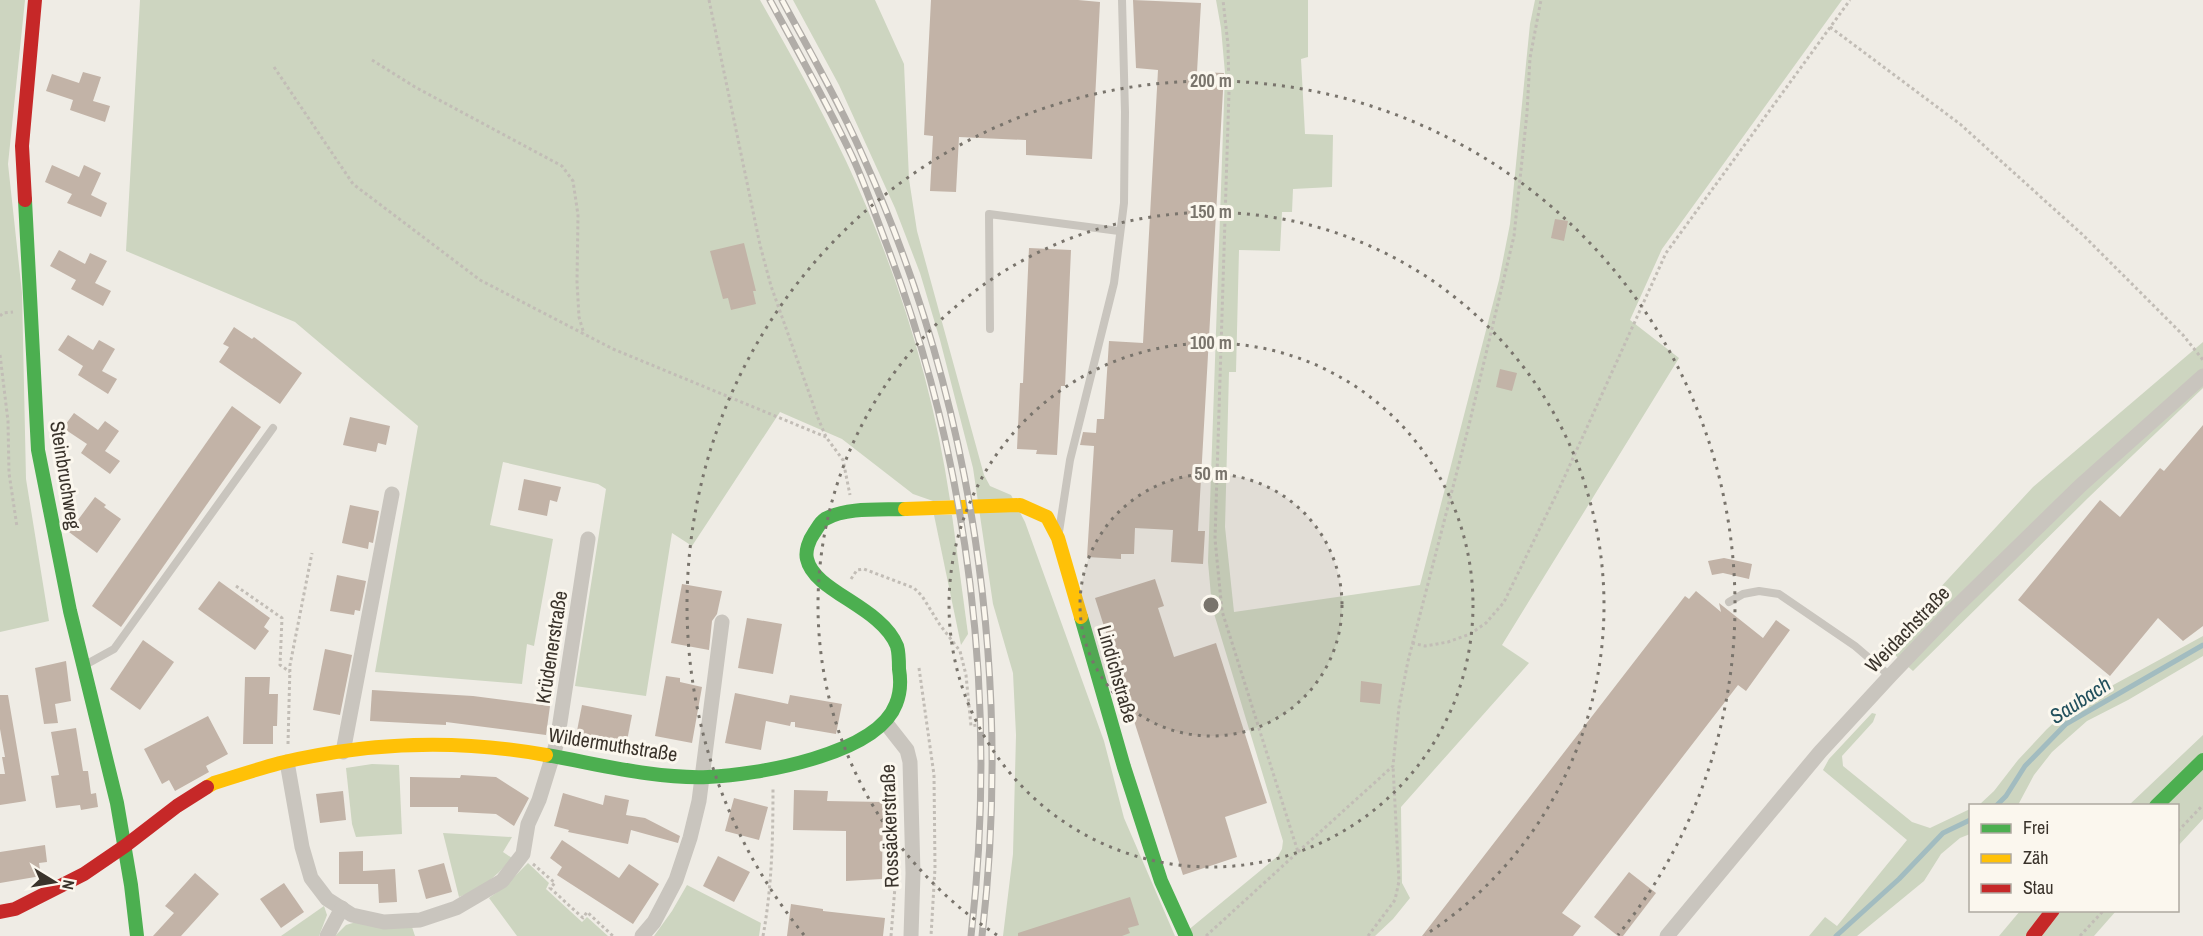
<svg xmlns="http://www.w3.org/2000/svg" width="2203" height="936" font-family="'Archivo Narrow',sans-serif">
<style>
.green{fill:#cdd5c0}
.lines{fill:none;stroke-linecap:round;stroke-linejoin:round}
.stream{stroke:#a2bcc0;stroke-width:5}
.building{fill:#c2b3a7}
.path{stroke:#c2bdb6;stroke-width:3;stroke-dasharray:3 3;stroke-linecap:butt}
.lane{stroke:#c9c5be;stroke-width:8}
.street{stroke:#c9c5be;stroke-width:15}
.fast{stroke:#4caf50;stroke-width:14}
.slow{stroke:#ffc107;stroke-width:14}
.jam{stroke:#c62828;stroke-width:14}
.rail-casing{stroke:#b1ada8;stroke-width:7}
.rail{stroke:#fbf7ee;stroke-width:4.5;stroke-dasharray:14;stroke-linecap:butt}
.ring{fill:none;stroke:#79746c;stroke-width:3;stroke-dasharray:3 6}
.labels{text-anchor:middle;dominant-baseline:central;stroke-width:6;stroke-linejoin:round;paint-order:stroke}
.street-label{font-size:20px;fill:#3a332b;stroke:#fbf7ee}
.water-label{font-size:21px;font-style:italic;fill:#214f5c;stroke:#fbf7ee}
.centre{fill:#79746c;stroke:#fbf7ee;stroke-width:3}
.ring-label{font-size:18px;text-anchor:middle;font-weight:bold;fill:#79746c;stroke:#fbf7ee;stroke-width:6;stroke-linejoin:round;paint-order:stroke}
</style>
<rect width="100%" height="100%" fill="#efece5"/>
<g class="green">
<polygon points="0,0 25,0 8,164 22,293 26,479 49,621 0,632"/>
<path d="M140,0H760C790,53 820,106 846,161C896,267 933,384 950,500L933,501L913,494L842,439L780,412L692,546L672,533L646,696L575,686L606,489L598,484L503,462L490,525L553,539L534,646L527,644L522,684L375,672L418,426L295,322L126,251Z"/>
<polygon points="793,0 875,0 904,64 909,179 917,231 984,475 990,486 1011,495 1025,522 1104,741 1124,818 1175,936 1003,936 1013,854 1016,735 1013,673 993,604 973,468 940,340 920,273 895,208 839,85"/>
<polygon points="1216,0 1308,0 1308,57 1301,59 1305,134 1333,135 1332,187 1293,189 1292,212 1282,212 1280,251 1239,250 1236,372 1229,372 1225,527 1234,612 1420,585 1499,280 1510,224 1530,24 1535,0 1842,0 1662,249 1630,320 1679,358 1502,645 1529,663 1401,807 1402,883 1410,898 1393,919 1375,936 1181,936 1278,856 1282,849 1283,841 1212,607 1208,562 1225,73 1221,28"/>
<polygon points="2203,342 2203,388 2088,498 1913,671 1887,648 1890,642 2033,487"/>
<polygon points="934,515 952,515 968,634 961,645"/>
<polygon points="2203,636 2203,656 2128,700 2087,721 2052,752 2034,775 2018,805 1979,805 1994,791 2018,760 2047,729 2073,705 2090,693 2104,690"/>
<polygon points="1872,713 1876,714 1873,722 1842,756 1843,766 1912,822 1930,828 1970,809 1970,834 1960,838 1941,854 1924,881 1857,936 1809,936 1825,917 1837,926 1907,840 1823,770 1829,759"/>
<polygon points="2203,735 2203,819 2178,846 2178,806 2128,806"/>
<polygon points="372,764 399,765 402,834 356,837 352,824 346,768"/>
<path d="M443,833L512,837L503,852L512,858C497,876 481,890 459,897Z"/>
<polygon points="528,863 549,883 546,889 582,922 587,917 608,936 517,936 489,898 504,887"/>
<polygon points="687,885 761,923 759,936 654,936 672,911"/>
<polygon points="324,906 327,915 319,936 281,936"/>
<polygon points="2020,911 2116,911 2094,936 1999,936"/>
<polygon points="356,922 412,927 415,936 335,936 346,925"/>
</g>
<g class="lines">
<g class="stream">
<polyline points="1996,806 2006,796 2025,766 2066,724 2203,645"/>
<polyline points="1836,936 1899,879 1943,833 1970,820"/>
</g>
</g>
<g class="building">
<polygon points="931,0 1078,0 1100,2 1092,159 1026,155 1026,140 959,137 956,192 930,191 933,136 924,135"/>
<polygon points="1133,0 1201,3 1197,72 1224,73 1198,531 1205,531 1203,564 1171,562 1173,530 1135,528 1134,554 1121,554 1121,559 1087,557 1094,446 1080,445 1083,432 1096,433 1097,419 1104,419 1109,341 1143,343 1158,70 1136,68"/>
<polygon points="83,72 101,77 93,101 110,106 105,122 70,110 73,100 46,91 52,74 79,83"/>
<polygon points="52,165 79,177 84,165 101,173 91,195 107,203 101,217 67,203 72,194 45,182"/>
<polygon points="1555,219 1568,221 1564,241 1551,238"/>
<polygon points="744,243 756,291 753,291 756,304 731,310 728,298 723,299 710,251"/>
<polygon points="1029,248 1071,250 1065,386 1061,386 1057,455 1036,454 1037,450 1017,449 1020,383 1023,383"/>
<polygon points="59,250 85,264 90,253 107,261 95,283 111,291 103,306 71,289 76,280 50,266"/>
<polygon points="234,327 252,339 254,337 302,373 280,404 219,362 229,347 223,344"/>
<polygon points="68,335 93,350 99,340 115,349 102,371 117,379 108,394 78,375 83,366 58,350"/>
<polygon points="1500,369 1517,373 1512,391 1496,387"/>
<polygon points="232,406 261,427 121,627 92,606"/>
<polygon points="74,413 98,430 105,421 119,431 105,451 120,461 110,474 81,453 87,444 63,428"/>
<polygon points="350,417 390,426 386,445 378,443 376,452 343,445"/>
<polygon points="2203,425 2203,626 2183,641 2158,618 2110,676 2018,600 2100,500 2120,517 2160,468 2164,471"/>
<polygon points="524,479 561,487 557,502 550,500 547,516 518,510"/>
<polygon points="95,497 106,505 104,507 121,519 97,553 69,532"/>
<polygon points="350,505 379,511 373,543 369,542 368,549 342,543"/>
<polygon points="1724,558 1752,564 1749,579 1723,573 1712,575 1708,561"/>
<polygon points="337,575 366,581 360,611 355,610 354,615 330,611"/>
<polygon points="1155,579 1164,606 1158,608 1174,657 1216,643 1267,803 1225,817 1237,857 1183,875 1095,598"/>
<polygon points="219,581 270,618 264,627 269,631 255,650 198,609"/>
<polygon points="682,584 722,591 717,614 712,621 709,650 671,643"/>
<polygon points="1696,591 1721,612 1719,603 1763,638 1776,620 1790,630 1746,691 1738,685 1562,913 1581,926 1573,936 1422,936 1685,596 1689,599"/>
<polygon points="747,618 782,624 773,674 738,668"/>
<polygon points="143,640 174,662 140,710 110,689"/>
<polygon points="325,649 352,655 340,715 313,710"/>
<polygon points="66,661 71,701 55,704 58,723 44,724 35,668"/>
<polygon points="666,676 680,678 680,682 702,687 692,743 655,736"/>
<polygon points="245,677 270,677 269,694 278,694 277,726 273,726 273,744 243,744"/>
<polygon points="1361,681 1382,684 1380,704 1360,702"/>
<polygon points="372,690 473,696 550,706 546,735 446,722 446,725 370,721"/>
<polygon points="735,693 788,704 790,695 842,704 836,734 795,727 795,722 791,722 790,726 766,721 761,750 725,743"/>
<polygon points="0,695 8,695 26,801 0,805 0,774 5,774 2,757 5,757 0,729"/>
<polygon points="582,705 632,715 626,746 576,736"/>
<polygon points="208,716 228,754 206,766 209,772 175,791 169,780 162,784 144,749"/>
<polygon points="76,728 83,771 88,771 91,794 96,793 98,807 81,810 80,805 56,808 51,776 59,775 51,732"/>
<polygon points="461,775 496,777 529,798 514,826 496,814 458,812 458,807 410,807 410,777 460,778"/>
<polygon points="794,790 828,791 827,801 883,802 882,879 846,881 846,831 793,830"/>
<polygon points="343,791 346,820 320,823 316,794"/>
<polygon points="563,793 603,805 605,795 629,800 626,815 645,818 680,836 678,843 631,830 628,844 568,832 569,830 554,826"/>
<polygon points="734,798 768,807 759,840 725,831"/>
<polygon points="562,840 619,878 629,864 659,884 633,924 557,875 562,867 550,858"/>
<polygon points="45,845 47,862 39,863 41,876 0,883 0,852"/>
<polygon points="363,851 363,871 395,869 397,902 379,903 378,884 339,884 339,852"/>
<polygon points="718,856 750,872 734,902 703,886"/>
<polygon points="444,863 452,892 426,899 418,870"/>
<polygon points="1629,872 1656,893 1623,936 1618,936 1594,917"/>
<polygon points="195,873 219,894 181,936 153,936 174,913 165,906"/>
<polygon points="284,883 304,912 281,928 260,899"/>
<polygon points="1130,897 1139,925 1128,928 1130,933 1122,936 1018,936 1018,933"/>
<polygon points="791,904 823,909 823,911 885,918 883,936 787,936"/>
</g>
<g class="lines">
<g class="path">
<polyline points="709,0 760,245 771,286 818,418 826,437 843,460 850,495"/>
<polyline points="1830,27 1960,124 2084,236 2183,335 2203,360"/>
<polyline points="372,60 415,87 562,166 573,181 578,215 577,282 579,317 584,334"/>
<polyline points="274,67 353,184 480,280 613,349 826,437"/>
<polyline points="0,316 3,313 13,312"/>
<polyline points="0,355 8,421 9,473 17,527"/>
<polyline points="851,579 857,570 864,569 914,588 922,596 940,625 960,651 966,675 971,726 977,725"/>
<polyline points="236,586 282,618 280,665 290,672"/>
<polyline points="1412,643 1425,646 1448,642 1470,634 1486,623 1504,602 1559,489 1666,253 1850,0"/>
<polyline points="919,668 934,775 935,868 931,936"/>
<polyline points="288,744 290,665 312,553"/>
<polyline points="2178,831 2203,805"/>
<polyline points="1298,852 1393,766 1399,707 1408,661 1469,425 1514,236 1527,113 1530,58 1541,0"/>
<polyline points="533,864 555,883 550,888 583,918 587,912 613,936"/>
<path d="M763,936C772,887 773,837 773,787"/>
<polyline points="891,936 895,887"/>
<polyline points="1206,936 1298,852 1222,611 1215,539 1229,91 1228,45 1223,0"/>
<polyline points="1368,936 1395,900 1399,881 1393,766"/>
<polyline points="2080,936 2104,910"/>
</g>
<g class="lane">
<polyline points="990,329 989,214 1119,231"/>
<polyline points="1059,532 1070,460 1114,283 1124,203 1125,112 1122,0"/>
<polyline points="1729,602 1743,594 1759,591 1779,594 1855,646 1890,676"/>
<polyline points="85,665 114,649 273,428"/>
</g>
<g class="street">
<polyline points="885,722 907,750 910,762 913,873 911,936"/>
<polyline points="343,752 392,494"/>
<polyline points="287,762 302,847 311,878 327,899 352,915 384,922 420,920 456,908 502,881 523,854 528,824 539,800 557,742 588,539"/>
<polyline points="327,936 342,908"/>
<polyline points="642,936 654,922 676,880 690,838 699,801 722,622"/>
<polyline points="1667,936 1820,752 1890,676 1951,612 2080,486 2203,376"/>
</g>
<g class="fast">
<polyline points="25,200 38,450 70,611 117,803 131,885 137,936"/>
<polyline points="1081,617 1124,767 1161,881 1186,936"/>
<path d="M546,755C599,764 654,779 708,777C756,775 877,755 896,704C901,692 901,681 899,669C899,662 899,653 897,646C881,606 814,592 807,559C805,551 809,540 814,533C817,529 820,522 825,519C847,507 880,510 905,509"/>
<polyline points="2156,806 2203,760"/>
</g>
<g class="slow">
<polyline points="905,509 1020,505 1047,517 1058,538 1081,617"/>
<path d="M207,787L214,783C236,776 258,769 280,763C368,742 458,739 546,755"/>
</g>
<g class="jam">
<polyline points="25,200 22,146 35,0"/>
<polyline points="0,912 15,909 84,874 125,846 177,806 207,787"/>
<polyline points="2033,936 2053,910"/>
</g>
<defs>
<g id="rail">
<path d="M770,0C798,52 827,103 852,156C865,184 875,214 886,243C970,464 998,702 971,936"/>
<path d="M782,0C809,50 838,100 861,152C972,396 1013,671 982,936"/>
</g>
</defs>
<use href="#rail" class="rail-casing"/>
<use href="#rail" class="rail"/>
</g>
<circle cx="1211" cy="605" r="131" fill="#79746c" fill-opacity=".12"/>
<g class="ring">
<circle cx="1211" cy="605" r="131"/>
<circle cx="1211" cy="605" r="262"/>
<path d="M997 935A393 393 0 1 1 1425 935"/>
<path d="M804 935A524 524 0 1 1 1618 935"/>
</g>
<g class="labels">
<g class="street-label">
<text transform="translate(66 475) rotate(81)">Steinbruchweg</text>
<text transform="translate(1907 629) rotate(-46)">Weidachstraße</text>
<text transform="translate(551 647) rotate(-81)">Krüdenerstraße</text>
<text transform="translate(1118 674) rotate(74)">Lindichstraße</text>
<text transform="translate(613 744) rotate(9)">Wildermuthstraße</text>
<text transform="translate(889 826) rotate(-92)">Rossäckerstraße</text>
</g>
<g class="water-label">
<text transform="translate(2080 700) rotate(-33)">Saubach</text>
</g>
</g>
<circle cx="1211" cy="605" r="9" class="centre"/>
<g class="ring-label">
<text x="1211" y="87">200 m</text>
<text x="1211" y="218">150 m</text>
<text x="1211" y="349">100 m</text>
<text x="1211" y="480">50 m</text>
</g>
<rect x="1969" y="804" width="210" height="108" fill="#fbf7ee" stroke="#aea9a0" stroke-width="1.5"/>
<rect x="1981" y="824" width="30" height="9" fill="#4caf50" stroke="#aea9a0" stroke-width="1.5"/>
<text x="2023" y="834" font-size="18" fill="#3a332b">Frei</text>
<rect x="1981" y="854" width="30" height="9" fill="#ffc107" stroke="#aea9a0" stroke-width="1.5"/>
<text x="2023" y="864" font-size="18" fill="#3a332b">Zäh</text>
<rect x="1981" y="884" width="30" height="9" fill="#c62828" stroke="#aea9a0" stroke-width="1.5"/>
<text x="2023" y="894" font-size="18" fill="#3a332b">Stau</text>
<g transform="translate(54 882) rotate(101)" stroke="#fbf7ee" stroke-width="4.5" paint-order="stroke">
<path d="M0-4.5L10 22L0 15L-10 22Z" fill="#3a332b"/>
<text y="-9" font-size="16" font-weight="bold" text-anchor="middle" fill="#3a332b">N</text>
</g>
</svg>
